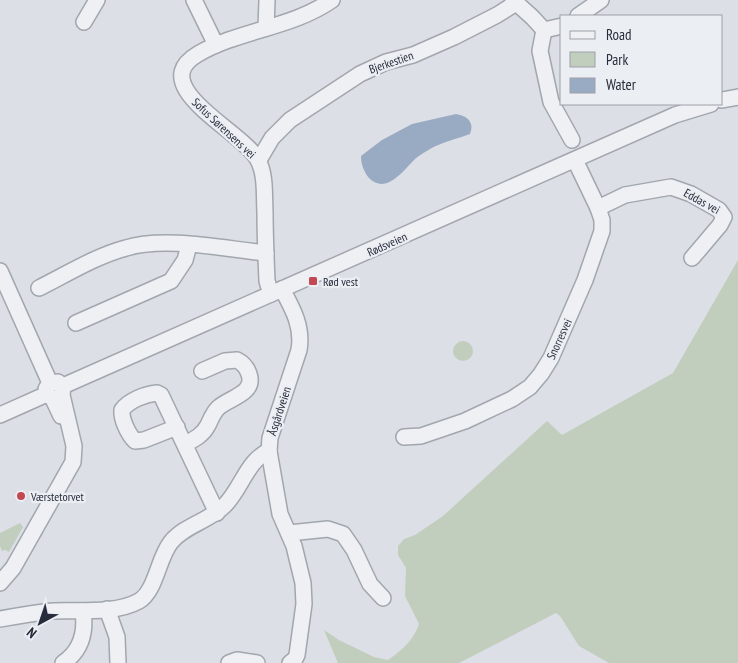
<svg xmlns="http://www.w3.org/2000/svg" width="738" height="663" font-family="'PT Sans Narrow',sans-serif">
<style>
.green{fill:#c1cebe}
.water{fill:#99aac3}
.lines{fill:none;stroke-linecap:round;stroke-linejoin:round}
.minor-casing{stroke:#a2a6ae;stroke-width:18}
.minor{stroke:#eef0f4;stroke-width:15}
.poi-dot{fill:#c34851;stroke:#ebeef3;stroke-width:2}
.labels{text-anchor:middle;dominant-baseline:central;stroke-width:4.5;stroke-linejoin:round;paint-order:stroke}
.street-label{font-size:12px;fill:#272c3a;stroke:#ebeef3}
.poi-label{font-size:12px;fill:#272c3a;stroke:#ebeef3;text-anchor:start}
</style>
<rect width="100%" height="100%" fill="#dcdfe5"/>
<g class="green">
<path d="M738,260V663H609L579,646L560,616L556,613L459,663H338L324,630L339,640L374,657L388,660C401,651 414,640 419,624L405,596L406,568L398,555V546L404,539L415,535L443,516L547,421L562,435L673,373Z"/>
<circle cx="463" cy="351" r="10"/>
<polygon points="20,523 23,527 9,552 5,550 2,551 0,546 0,533"/>
</g>
<path class="water" d="M456,114C467,116 475,122 470,134C457,139 442,142 430,149C425,152 418,156 414,160C403,171 386,195 369,178C364,172 361,164 361,156L382,140L412,124Z"/>
<g class="lines">
<defs>
<g id="minor">
<polyline points="194,0 216,45"/>
<polyline points="513,0 532,17 544,30 562,26"/>
<polyline points="578,16 601,0"/>
<polyline points="84,22 97,0"/>
<polyline points="266,28 267,0"/>
<polyline points="544,30 540,51 551,102 572,140"/>
<polyline points="722,100 738,97"/>
<polyline points="259,160 272,138 290,120 360,74 386,62 413,55 454,37 497,15 516,3"/>
<polyline points="598,208 625,195 671,187 691,194 719,210 724,217 720,225 692,258"/>
<polyline points="0,271 50,383"/>
<path d="M39,288C67,274 96,256 126,248C165,236 225,249 266,253"/>
<path d="M282,289C293,309 303,327 299,350L270,438L269,451L280,514L294,546L303,583L304,604L297,655L295,659L290,663"/>
<path d="M271,294L267,281C266,258 265,235 265,212C264,196 266,175 258,160C244,132 143,86 198,54C239,30 292,28 332,0"/>
<polyline points="76,323 171,281 185,260 189,245"/>
<polyline points="58,382 50,383 46,389 47,394 53,399 61,416"/>
<polyline points="63,386 675,115 711,104"/>
<polyline points="0,415 47,394"/>
<path d="M177,427L144,440L135,441C128,434 121,419 122,410C129,400 146,394 157,393L161,395L217,513"/>
<polyline points="404,437 421,436 465,421 512,399 530,387 541,374 551,358 585,280 602,231 602,220 598,208 575,160"/>
<path d="M185,444C195,439 203,435 208,425C211,419 213,413 218,408C228,398 256,394 249,374C247,368 243,363 237,360L225,361L202,371"/>
<polyline points="289,533 328,529 343,534 354,550 370,584 383,598"/>
<polyline points="0,583 13,568 73,462 74,446 62,395 63,386"/>
<polyline points="107,609 117,637 118,663"/>
<path d="M0,619C17,616 35,613 53,611C78,610 116,614 139,601C156,591 158,558 171,542C185,525 209,521 224,506C241,490 247,460 269,451"/>
<path d="M63,663C81,651 86,632 83,611"/>
<polyline points="229,663 237,660 257,663"/>
</g>
</defs>
<use href="#minor" class="minor-casing"/>
<use href="#minor" class="minor"/>
</g>
<g class="poi-dot">
<rect x="308" y="276" width="10" height="10" rx="2.5"/>
<circle cx="21" cy="496" r="5"/>
</g>
<g class="labels">
<g class="street-label">
<text transform="translate(391 62) rotate(-19)">Bjerkestien</text>
<text transform="translate(224 128) rotate(43)">Sofus Sørensens vei</text>
<text transform="translate(702 201) rotate(29)">Eddas vei</text>
<text transform="translate(387 244) rotate(-24)">Rødsveien</text>
<text transform="translate(559 339) rotate(-65)">Snorresvei</text>
<text transform="translate(279 411) rotate(-72)">Åsgårdveien</text>
</g>
<g class="poi-label">
<text x="323" y="281">Rød vest</text>
<text x="31" y="496">Værstetorvet</text>
</g>
</g>
<rect x="560" y="15" width="162" height="90" fill="#ebeef3" stroke="#9da0a9"/>
<rect x="570" y="31" width="25" height="8" fill="#eef0f4" stroke="#9da0a9"/>
<text x="606" y="40" font-size="15" fill="#272c3a">Road</text>
<rect x="570" y="52" width="25" height="15" fill="#c1cebe" stroke="#9da0a9"/>
<text x="606" y="65" font-size="15" fill="#272c3a">Park</text>
<rect x="570" y="78" width="25" height="15" fill="#99aac3" stroke="#9da0a9"/>
<text x="606" y="90" font-size="15" fill="#272c3a">Water</text>
<g transform="translate(40 623) rotate(220)" stroke="#ebeef3" stroke-width="4" paint-order="stroke">
<path d="M0-4L9 19L0 12L-9 19Z" fill="#272c3a"/>
<text y="-8" font-size="14" font-weight="bold" text-anchor="middle" fill="#272c3a">N</text>
</g>
</svg>
